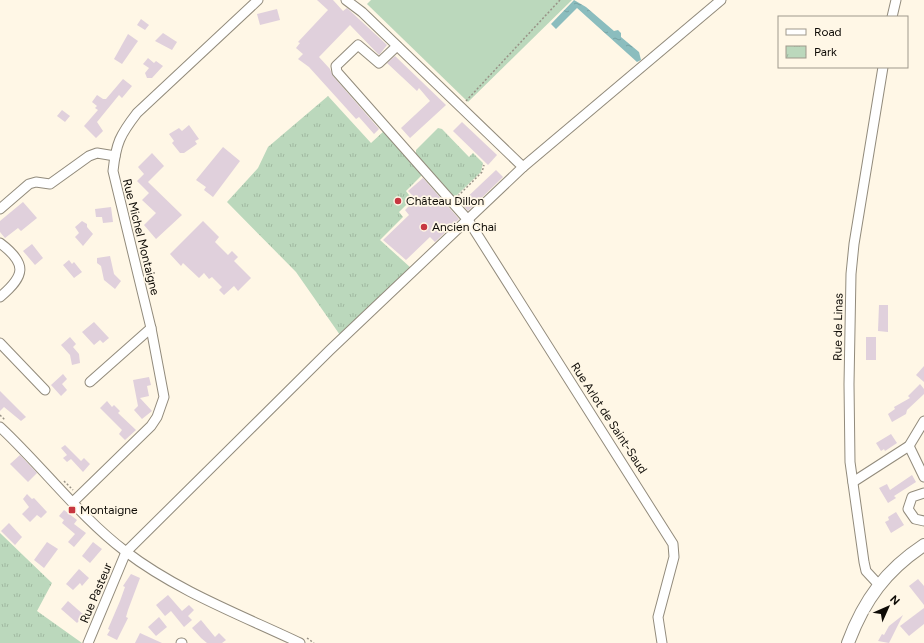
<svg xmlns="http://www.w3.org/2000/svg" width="924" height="643" font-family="Figtree,sans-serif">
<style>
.grass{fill:#bbd8bc}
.park{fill:url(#park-tufts)}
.water{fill:url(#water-ripples)}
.building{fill:#e0d0dc}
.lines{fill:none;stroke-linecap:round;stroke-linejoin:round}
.minor-casing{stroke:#928b7c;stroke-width:11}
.major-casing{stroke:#928b7c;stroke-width:14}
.path{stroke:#999387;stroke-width:1.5;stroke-dasharray:2 2;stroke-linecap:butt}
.minor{stroke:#fff;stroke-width:9}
.major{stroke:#fff;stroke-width:12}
.poi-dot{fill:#c73741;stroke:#fff7e6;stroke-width:1.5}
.labels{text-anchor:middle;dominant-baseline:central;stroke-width:3.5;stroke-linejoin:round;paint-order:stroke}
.poi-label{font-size:12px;fill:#0e0b06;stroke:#fff7e6;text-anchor:start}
.street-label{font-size:12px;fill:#0e0b06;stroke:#fff7e6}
</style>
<defs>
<pattern id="park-tufts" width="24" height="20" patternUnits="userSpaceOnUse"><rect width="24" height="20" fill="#bbd8bc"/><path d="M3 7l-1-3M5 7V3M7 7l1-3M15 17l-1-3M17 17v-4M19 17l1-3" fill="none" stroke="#a0b8a0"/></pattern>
<pattern id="water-ripples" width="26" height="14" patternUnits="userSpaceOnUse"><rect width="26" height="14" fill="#8bbdbe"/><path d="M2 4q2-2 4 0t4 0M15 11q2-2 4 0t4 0" fill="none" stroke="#77a1a2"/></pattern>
</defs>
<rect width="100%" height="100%" fill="#fff7e6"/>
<polygon class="grass" points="371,0 572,0 468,102 367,4"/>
<g class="park">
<polygon points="328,96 371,143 384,131 422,175 406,191 412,199 399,212 403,217 380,240 411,268 340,335 296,272 227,202 258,168 268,147"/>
<polygon points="438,128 442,129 469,157 473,153 483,163 481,172 454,198 416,156 416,150"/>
<polygon points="0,533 52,583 37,611 82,643 0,643"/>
</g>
<polygon class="water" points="574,0 586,7 614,31 618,30 621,33 621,37 639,52 641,60 637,62 577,8 556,29 551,24"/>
<g class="building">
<polygon points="317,0 333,0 343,11 347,8 387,45 379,55 350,25 319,57 330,69 333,76 379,129 374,134 359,117 356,119 309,67 298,59 303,54 296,48 300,43 298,42 328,10"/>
<polygon points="277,9 280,20 260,25 257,14"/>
<polygon points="141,19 149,25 145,30 137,25"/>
<polygon points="163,33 177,42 172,50 155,41"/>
<polygon points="128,34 138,41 122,64 114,59"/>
<polygon points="395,56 446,105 410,138 401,128 430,101 419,88 417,91 387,63"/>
<polygon points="148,58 154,63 156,61 163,66 152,78 147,78 145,73 149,68 143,64"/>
<polygon points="123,79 132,86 122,98 119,95 97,122 103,131 96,138 84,126 98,110 95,108 97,106 92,102 97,95 103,99 106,99"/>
<polygon points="62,110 70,116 65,122 57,116"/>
<polygon points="462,122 497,155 488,165 453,131"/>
<polygon points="189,125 199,139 195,141 197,144 184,153 180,153 172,143 174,141 169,134 179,128 182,131"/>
<polygon points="223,147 240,161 213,197 204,190 206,187 196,180"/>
<polygon points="152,153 164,166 148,182 182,215 156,239 144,225 156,213 142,200 149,193 137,181 144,174 138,167"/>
<polygon points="496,170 503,177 468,211 461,203"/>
<polygon points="423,178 459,219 435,242 430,237 406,260 383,240 409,215 405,210 416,199 408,191"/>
<polygon points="23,202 37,218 21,231 18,228 5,238 0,232 0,221"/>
<polygon points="111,207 113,222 103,223 102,217 96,217 95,209"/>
<polygon points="82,221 87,224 87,227 93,234 83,246 75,237 79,233 75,227"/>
<polygon points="203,221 219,237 215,242 228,255 232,251 238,257 234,261 251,278 238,291 234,286 224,295 219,290 222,287 212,277 209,279 204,273 199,278 183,263 181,266 170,254"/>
<polygon points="32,244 43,258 35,265 23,251"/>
<polygon points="110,256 114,274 121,281 115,289 104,280 101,266 97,263 97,258"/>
<polygon points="69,260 72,264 74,262 82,272 74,278 63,265"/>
<polygon points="879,305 888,305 888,332 878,331"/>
<polygon points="94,322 109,338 103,343 100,340 94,345 82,332"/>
<polygon points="70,337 76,344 73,347 79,354 80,363 72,365 70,355 61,345"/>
<rect x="866" y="337" width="10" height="23"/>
<polygon points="924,366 924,382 916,375"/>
<polygon points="63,374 67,379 62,384 67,390 61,396 51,385"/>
<polygon points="149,377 151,385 147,386 149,396 140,398 152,411 142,419 134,410 138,406 133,380"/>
<polygon points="920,384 924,389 924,394 907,410 906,414 892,422 888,414 895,409 894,407 910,398 908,396"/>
<polygon points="0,391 26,417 21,421 4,407 0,411"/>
<polygon points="107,401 112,407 114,405 120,411 118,413 136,430 125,440 119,434 122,430 100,408"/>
<polygon points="891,434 897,443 885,451 884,449 881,451 876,443"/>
<polygon points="65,445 81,461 84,458 90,464 83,472 71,459 67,462 63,458 67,455 61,448"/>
<polygon points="20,455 37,473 28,482 10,464"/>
<polygon points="912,475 916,482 894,496 896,498 888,503 879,488 887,484 890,490"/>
<polygon points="27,494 32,499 34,498 47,512 41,518 37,515 30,522 22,514 29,507 23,499"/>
<polygon points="64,510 77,520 74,524 86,533 74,547 68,542 75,534 62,523 64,520 59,516"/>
<polygon points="896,512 904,525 891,533 885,522 889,520 888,517"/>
<polygon points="9,523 22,537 15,545 1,531"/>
<polygon points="47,542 58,549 44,568 34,560"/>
<polygon points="93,542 102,549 90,563 82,556"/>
<polygon points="79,569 89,578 82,586 80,583 73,590 66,584"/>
<polygon points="131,574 140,578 128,610 126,617 128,618 117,640 107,635 110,630 108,629 120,601 125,587 123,586"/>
<polygon points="918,579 924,586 924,605 909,586"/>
<polygon points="168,595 182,611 189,605 194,610 188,616 192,620 184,627 171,611 165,616 156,605"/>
<polygon points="68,601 84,615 77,623 61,609"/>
<polygon points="924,608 924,624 909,636 900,626"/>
<polygon points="903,615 889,643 878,641 882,634 884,635 889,626"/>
<polygon points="159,617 167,627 156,636 148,627"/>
<polygon points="201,620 215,637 219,633 226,640 222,643 207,643 201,638 192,628"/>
<polygon points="140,633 162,643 135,643"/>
</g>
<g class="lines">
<defs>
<g id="minor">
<polyline points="892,17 896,0"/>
<polyline points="397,46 379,63 358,45 336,66 337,72 468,220 673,544 674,557 658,617 662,643"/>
<polyline points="523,167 721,0"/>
<polyline points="0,209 29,184 36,182 50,184 89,156 97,153 115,156"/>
<path d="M0,243C28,264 25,276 0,297"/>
<polyline points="0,343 45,390"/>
<polyline points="90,382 151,328"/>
<path d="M0,427C42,466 80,517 125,551C177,591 241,615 300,643"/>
<polyline points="909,446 924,477"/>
<polyline points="853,482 909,446 924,421"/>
<polyline points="924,493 912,497 908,509 915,519 924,521"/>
<path d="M73,502L151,426L157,417L164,397L151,328L113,171C116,143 120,135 137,113L258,0"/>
<polyline points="879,585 866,571 864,562 850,462 849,384 851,274 854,244 883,67"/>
<polyline points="88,643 126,552 330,350 523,167 362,12 346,0"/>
<polyline points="181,643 182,643"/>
</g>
<path id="major" d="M848,643C864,600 886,570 924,545"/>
</defs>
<use href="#minor" class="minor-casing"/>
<use href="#major" class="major-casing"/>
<g class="path">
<polyline points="466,101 560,0"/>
<polyline points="458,196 482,172 484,165"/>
<polyline points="0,415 5,420"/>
<polyline points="64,481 73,490"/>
<polyline points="307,638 314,643"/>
</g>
<use href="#minor" class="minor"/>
<use href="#major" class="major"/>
</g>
<g class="poi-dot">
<circle cx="398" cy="201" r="4"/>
<circle cx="424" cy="227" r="4"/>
<rect x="68" y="506" width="8" height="8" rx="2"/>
</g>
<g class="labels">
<g class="poi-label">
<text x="406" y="201">Château Dillon</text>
<text x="432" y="227">Ancien Chai</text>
<text x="80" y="510">Montaigne</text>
</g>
<g class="street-label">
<text transform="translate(141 237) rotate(76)">Rue Michel Montaigne</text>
<text transform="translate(838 327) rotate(-89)">Rue de Linas</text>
<text transform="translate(609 418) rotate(57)">Rue Arlot de Saint-Saud</text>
<text transform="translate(96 593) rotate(-67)">Rue Pasteur</text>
</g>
</g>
<rect x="778" y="16" width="130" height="52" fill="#fff7e6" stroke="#9f998c"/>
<rect x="786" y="29" width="20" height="6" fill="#ffffff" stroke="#9f998c"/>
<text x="814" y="36" font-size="12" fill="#0e0b06">Road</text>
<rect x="786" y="46" width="20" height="12" fill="url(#park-tufts)" stroke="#9f998c"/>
<text x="814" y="56" font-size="12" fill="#0e0b06">Park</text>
<g transform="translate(888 607) rotate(45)" stroke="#fff7e6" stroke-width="3" paint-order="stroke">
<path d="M0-3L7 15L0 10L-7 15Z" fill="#0e0b06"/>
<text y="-6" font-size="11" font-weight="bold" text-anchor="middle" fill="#0e0b06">N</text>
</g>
</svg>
